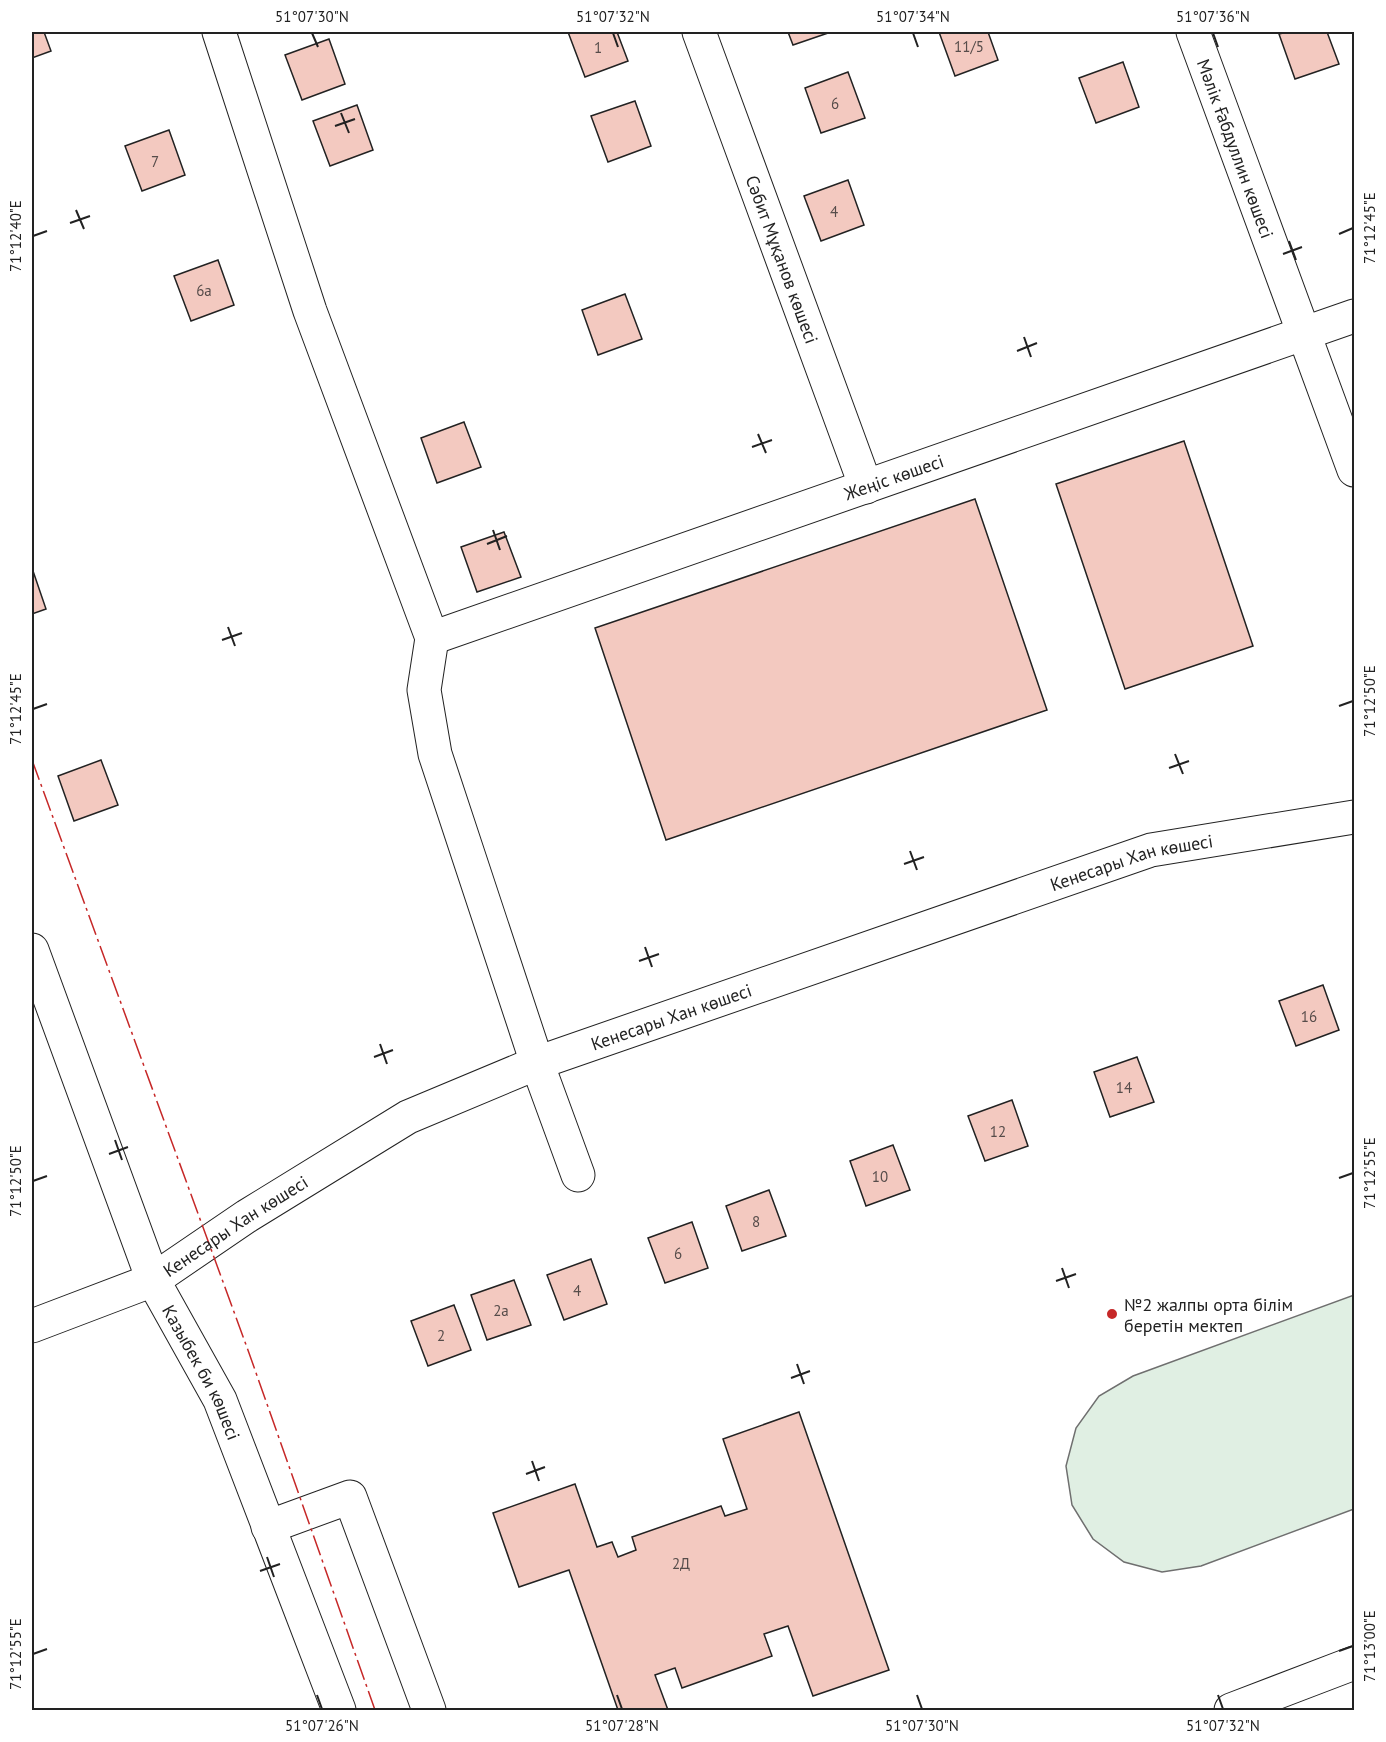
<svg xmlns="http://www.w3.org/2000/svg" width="1386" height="1742" font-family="'PT Sans',sans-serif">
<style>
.garden{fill:#e0efe3;stroke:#6f6f6f;stroke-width:1.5}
.building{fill:#f3c9c0;stroke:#222;stroke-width:1.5}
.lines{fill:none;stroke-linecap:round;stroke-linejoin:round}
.minor-casing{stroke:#222;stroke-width:35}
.minor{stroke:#fff;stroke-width:33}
.power{stroke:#c62828;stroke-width:1.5;stroke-dasharray:21 4.5 3 4.5;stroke-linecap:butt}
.ticks{fill:none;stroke:#222;stroke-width:2}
.poi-dot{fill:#c62828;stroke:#fff;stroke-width:2}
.labels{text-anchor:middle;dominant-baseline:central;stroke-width:4.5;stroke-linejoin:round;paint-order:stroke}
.number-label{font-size:15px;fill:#564c4a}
.street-label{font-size:18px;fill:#222;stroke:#fff}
.poi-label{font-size:18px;fill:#222;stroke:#fff;text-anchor:start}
.neatline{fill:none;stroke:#222;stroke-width:2}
.ticks-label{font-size:15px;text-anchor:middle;fill:#222}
</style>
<rect width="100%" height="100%" fill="#fff"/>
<polygon class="garden" points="1354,1295 1354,1509 1201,1566 1162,1572 1124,1562 1093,1539 1072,1505 1066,1466 1076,1428 1099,1396 1133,1376"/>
<g class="building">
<polygon points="32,32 44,32 51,51 32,58"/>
<polygon points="568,32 617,32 628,61 585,77"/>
<polygon points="788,32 831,32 793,45"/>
<polygon points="939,32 988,32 998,60 955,76"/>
<polygon points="1287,32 1327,32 1339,64 1295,79 1279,34"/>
<polygon points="329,39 345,84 302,100 285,55"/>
<polygon points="1123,62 1139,107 1096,123 1079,78"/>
<polygon points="848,72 865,118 821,133 805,88"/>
<polygon points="635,101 651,146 608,162 591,116"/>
<polygon points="357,105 373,150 330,166 313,121"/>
<polygon points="169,130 185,175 142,191 125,146"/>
<polygon points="848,180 864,225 821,241 804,196"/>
<polygon points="218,260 234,305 191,321 174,276"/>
<polygon points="625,294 642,339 598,355 582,310"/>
<polygon points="464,422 481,467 437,483 421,438"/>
<polygon points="1184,441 1253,646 1125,689 1056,484"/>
<polygon points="975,499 1047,710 666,840 595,628"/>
<polygon points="504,532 521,577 477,592 461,547"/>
<polygon points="32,568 46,609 32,614"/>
<polygon points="101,760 118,805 74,821 58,776"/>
<polygon points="1323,985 1339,1030 1296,1046 1279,1001"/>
<polygon points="1137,1057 1154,1102 1110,1117 1094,1072"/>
<polygon points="1012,1100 1028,1146 985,1161 968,1116"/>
<polygon points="893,1145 910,1190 866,1206 850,1161"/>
<polygon points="769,1190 786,1236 742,1251 726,1206"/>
<polygon points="692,1222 708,1268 665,1283 648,1238"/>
<polygon points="591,1259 607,1304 564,1320 547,1275"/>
<polygon points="514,1280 531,1325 487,1340 471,1295"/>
<polygon points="454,1305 471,1350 428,1366 411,1321"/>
<polygon points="799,1412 889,1670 813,1696 788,1626 764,1634 772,1656 682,1688 675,1668 655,1675 668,1710 618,1710 569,1570 519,1587 493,1513 575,1484 597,1547 612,1542 618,1557 636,1550 632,1537 721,1506 725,1516 747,1509 723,1439"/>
</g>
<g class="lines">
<defs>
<g id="minor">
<polyline points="219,32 310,311 432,638 424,690 435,754 537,1063 578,1175"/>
<path id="s1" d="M699,32L866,487"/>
<path id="s2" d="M1193,32L1354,470"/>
<path id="s3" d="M432,638L1354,316"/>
<path id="s4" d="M32,950L153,1280L220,1400L339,1710"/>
<path id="s5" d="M32,1326L153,1280L247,1216L408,1117L537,1063L1151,850L1354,817"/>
<polyline points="268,1527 350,1497 429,1710"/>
<polyline points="1231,1710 1354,1663"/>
</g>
</defs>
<use href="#minor" class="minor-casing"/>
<use href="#minor" class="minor"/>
<polyline class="power" points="32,760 249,1353 375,1710"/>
</g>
<path class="ticks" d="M312,33L318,47M613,33L618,47M913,33L918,47M1213,33L1218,47M341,113L349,133M335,126L355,119M76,210L84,229M70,223L90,216M1339,234L1353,228M33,236L47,231M1289,241L1296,260M1283,254L1302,247M1024,337L1031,357M1017,351L1037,343M758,434L766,453M752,447L772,440M493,530L500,550M487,544L507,536M228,627L235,646M222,640L242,633M1339,706L1353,701M33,709L47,704M1175,754L1183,774M1169,768L1189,761M910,851L917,870M904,864L924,857M645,947L652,967M639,961L659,954M380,1044L387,1064M374,1057L393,1050M115,1140L122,1160M109,1154L128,1147M1339,1178L1353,1173M33,1181L47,1176M1062,1268L1069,1288M1056,1281L1076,1274M797,1364L804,1384M791,1378L810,1371M532,1461L539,1481M526,1474L545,1467M267,1557L274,1577M260,1571L280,1564M1339,1651L1353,1646M33,1654L47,1649M317,1695L322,1709M617,1695L622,1709M917,1695L922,1709M1218,1695L1223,1709"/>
<circle class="poi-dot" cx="1112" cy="1314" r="6"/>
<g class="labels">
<g class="number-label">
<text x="969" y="46">11/5</text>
<text x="598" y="47">1</text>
<text x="835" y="103">6</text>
<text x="155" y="161">7</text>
<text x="834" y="211">4</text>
<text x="204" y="290">6а</text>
<text x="1309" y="1016">16</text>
<text x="1124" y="1087">14</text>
<text x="998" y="1131">12</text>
<text x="880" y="1176">10</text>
<text x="756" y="1221">8</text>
<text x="678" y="1253">6</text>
<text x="577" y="1290">4</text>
<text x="501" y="1310">2а</text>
<text x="441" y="1335">2</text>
<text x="681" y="1563">2Д</text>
</g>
<g class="street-label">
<text stroke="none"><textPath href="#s2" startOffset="124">Мәлік Ғабдуллин көшесі</textPath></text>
<text stroke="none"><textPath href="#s1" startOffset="242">Сәбит Мұқанов көшесі</textPath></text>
<text stroke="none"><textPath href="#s3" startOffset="489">Жеңіс көшесі</textPath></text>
<text stroke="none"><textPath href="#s5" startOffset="1200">Кенесары Хан көшесі</textPath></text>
<text stroke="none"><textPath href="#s5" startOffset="714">Кенесары Хан көшесі</textPath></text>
<text stroke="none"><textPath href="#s5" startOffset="228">Кенесары Хан көшесі</textPath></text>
<text stroke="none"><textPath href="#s4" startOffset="456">Казыбек би көшесі</textPath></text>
</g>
<g class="poi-label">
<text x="1124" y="1304">№2 жалпы орта білім<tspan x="1124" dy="21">беретін мектеп</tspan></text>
</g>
</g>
<rect width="1386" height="1742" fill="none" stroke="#ffffff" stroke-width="66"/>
<rect x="33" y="33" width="1320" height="1676" class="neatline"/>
<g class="ticks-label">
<text x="312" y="22">51°07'30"N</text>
<text x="613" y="22">51°07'32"N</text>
<text x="913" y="22">51°07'34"N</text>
<text x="1213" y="22">51°07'36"N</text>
<text transform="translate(1370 228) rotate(-90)" y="5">71°12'45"E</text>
<text transform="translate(16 236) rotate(-90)" y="5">71°12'40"E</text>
<text transform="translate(1370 701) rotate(-90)" y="5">71°12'50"E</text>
<text transform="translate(16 709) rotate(-90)" y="5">71°12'45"E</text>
<text transform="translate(1370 1173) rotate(-90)" y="5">71°12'55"E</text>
<text transform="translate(16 1181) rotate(-90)" y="5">71°12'50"E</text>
<text transform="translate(1370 1646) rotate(-90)" y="5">71°13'00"E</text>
<text transform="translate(16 1654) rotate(-90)" y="5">71°12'55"E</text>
<text x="322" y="1731">51°07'26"N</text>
<text x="622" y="1731">51°07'28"N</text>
<text x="922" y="1731">51°07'30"N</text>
<text x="1223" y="1731">51°07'32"N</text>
</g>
</svg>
